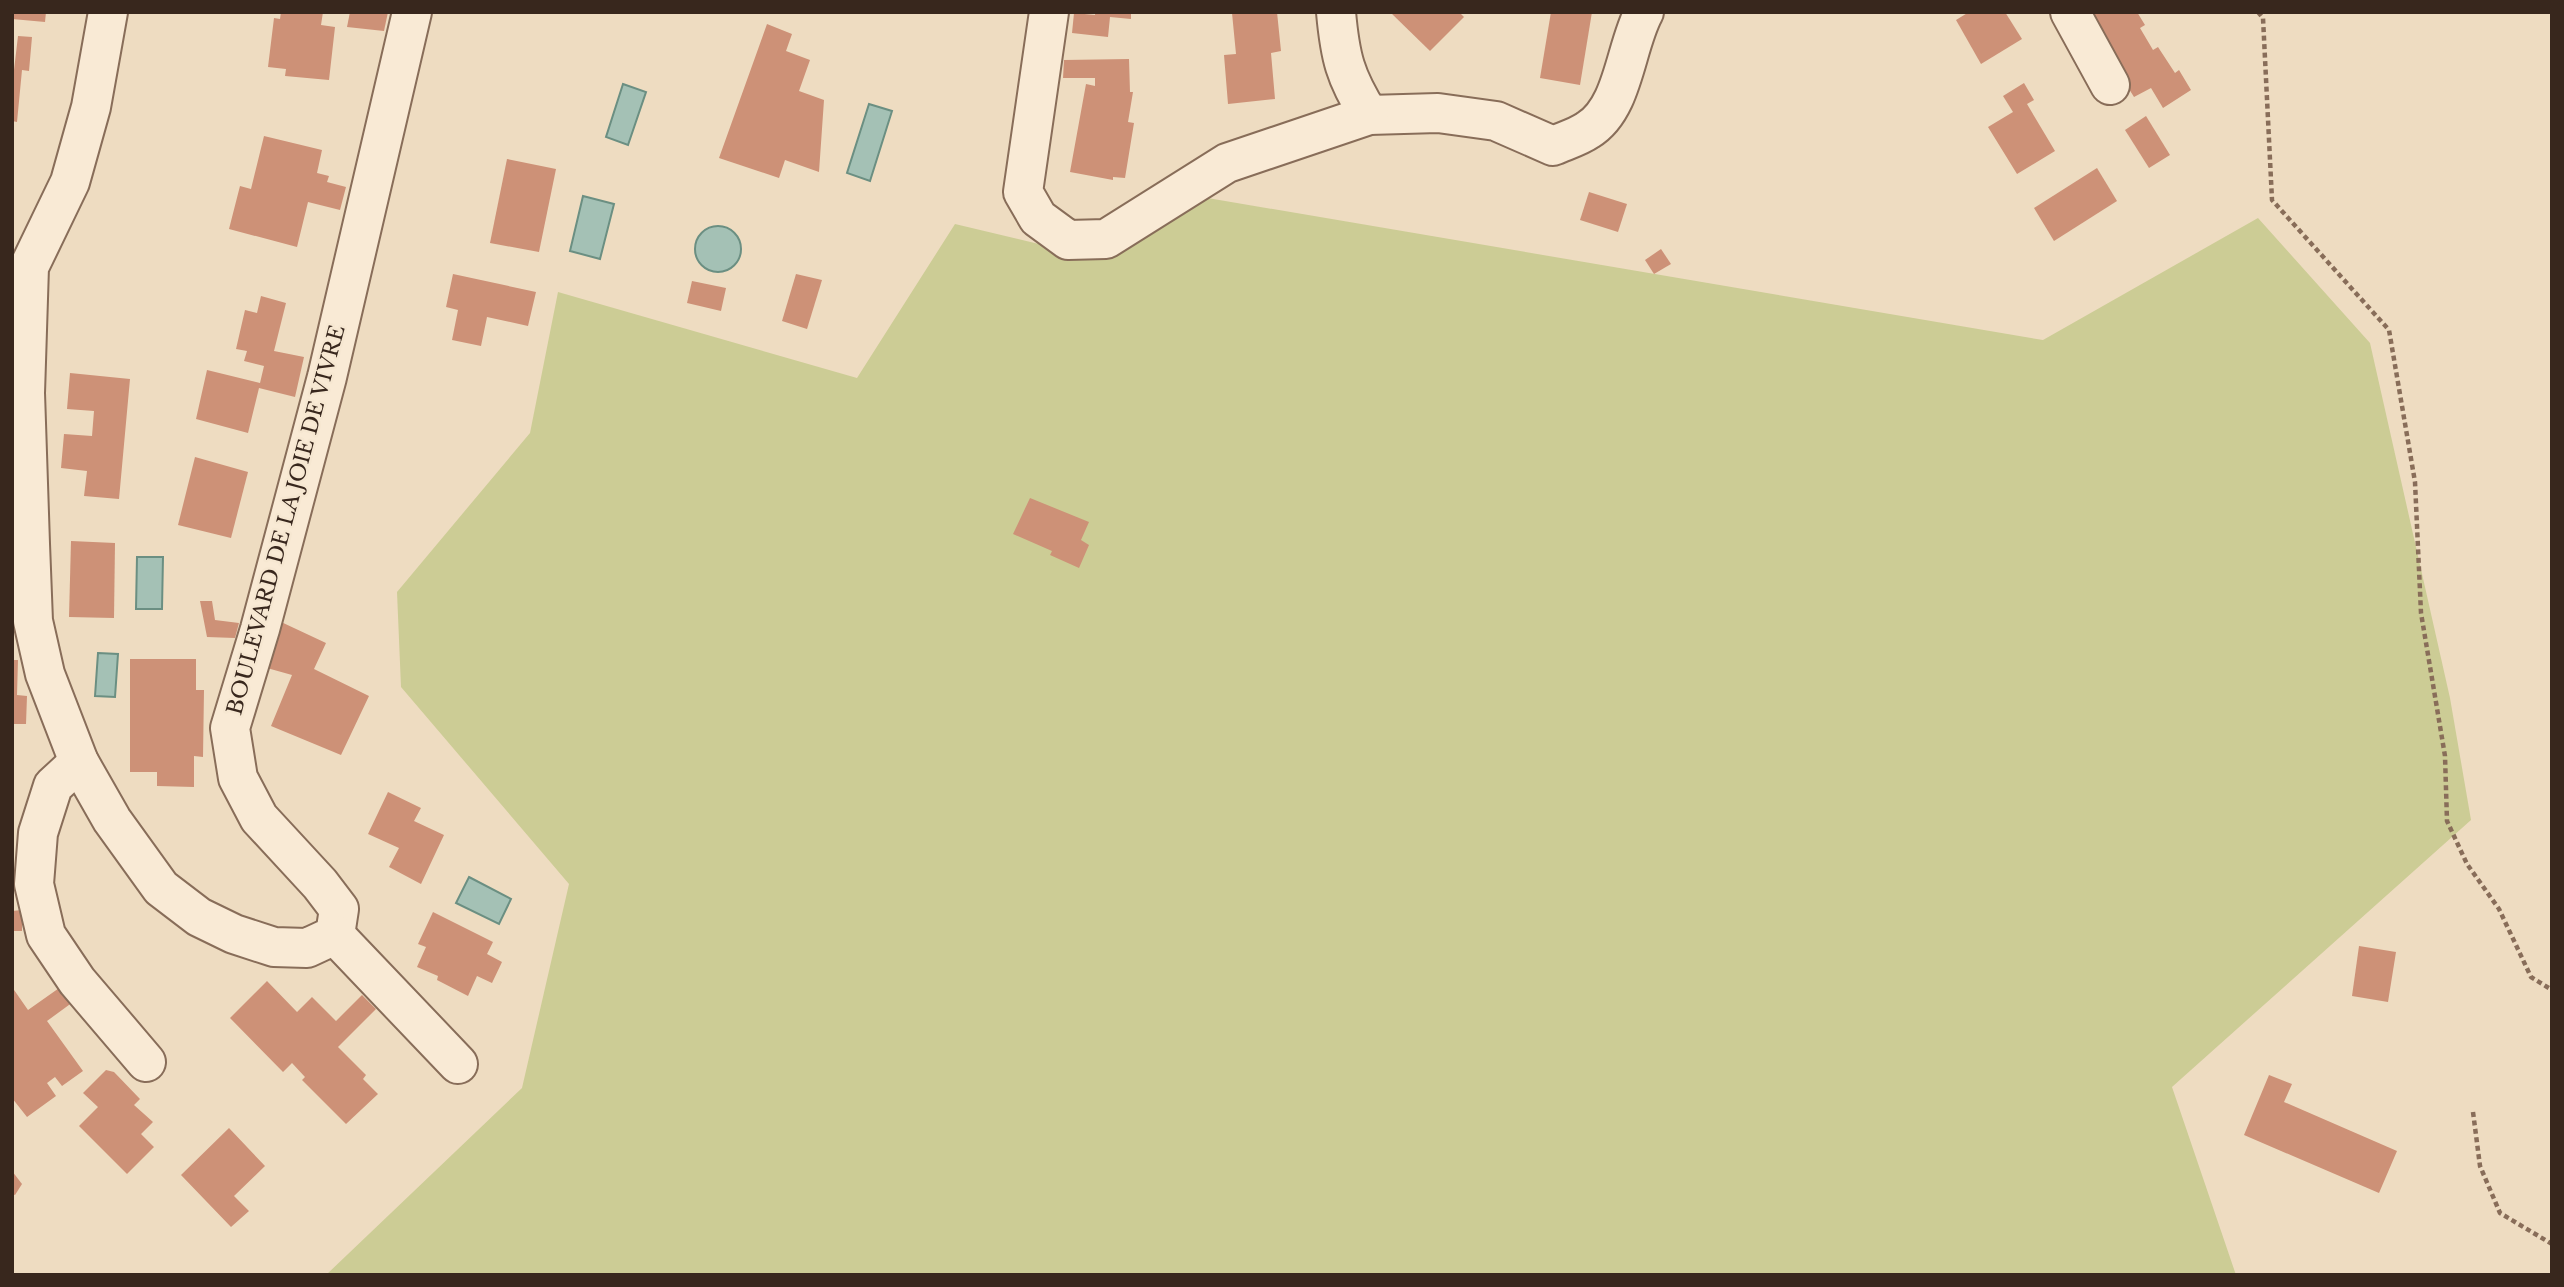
<svg xmlns="http://www.w3.org/2000/svg" width="2564" height="1287" font-family="'Libre Baskerville',serif">
<style>
.green{fill:#cccc95}
.water{fill:#a4c1b5;stroke:#6b8f82;stroke-width:2}
.building{fill:#cd9177}
.lines{fill:none;stroke-linecap:round;stroke-linejoin:round}
.minor-casing{stroke:#886d59;stroke-width:42}
.path{stroke:#886d59;stroke-width:4.5;stroke-dasharray:5 3.5;stroke-linecap:butt}
.minor{stroke:#f9ead5;stroke-width:38}
.labels{text-anchor:middle;dominant-baseline:central;stroke-width:5;stroke-linejoin:round;paint-order:stroke}
.street-label{font-size:21px;fill:#38271d;stroke:#f6e7d1}
</style>
<rect width="100%" height="100%" fill="#eedcc1"/>
<polygon class="green" points="1190,195 2043,340 2258,218 2370,343 2450,698 2471,820 2172,1087 2236,1275 326,1275 522,1088 569,884 401,687 397,592 530,433 558,292 857,378 955,224 1097,258"/>
<g class="water">
<polygon points="623,84 646,92 628,145 606,137"/>
<polygon points="869,104 892,111 870,181 847,173"/>
<polygon points="583,196 614,204 600,259 570,251"/>
<circle cx="718" cy="249" r="23"/>
<polygon points="137,557 163,557 162,609 136,609"/>
<polygon points="98,653 118,654 115,697 95,696"/>
<polygon points="469,877 511,899 499,924 456,903"/>
</g>
<g class="building">
<polygon points="12,12 46,12 45,22 12,19"/>
<polygon points="281,12 323,12 321,25 335,27 329,80 285,76 286,69 268,67 274,18 280,19"/>
<polygon points="350,12 388,12 384,31 347,27"/>
<polygon points="1095,12 1131,12 1131,19 1110,17 1108,37 1072,33 1074,13 1095,15"/>
<polygon points="1277,12 1281,51 1271,53 1275,99 1228,104 1224,55 1236,54 1232,13"/>
<polygon points="1390,12 1459,12 1464,17 1430,51"/>
<polygon points="1551,12 1592,12 1580,85 1540,78"/>
<polygon points="1969,12 2005,12 2022,39 1981,64 1956,20"/>
<polygon points="2093,12 2137,12 2145,25 2140,28 2153,50 2158,47 2175,73 2179,70 2191,90 2163,108 2151,88 2134,97 2090,26"/>
<polygon points="767,24 792,34 786,51 810,60 799,91 824,100 819,172 785,160 779,178 719,158"/>
<polygon points="18,36 32,37 29,71 22,70 17,122 12,121 12,70 14,70"/>
<polygon points="1129,59 1130,92 1133,92 1128,122 1134,123 1125,178 1113,177 1113,180 1070,172 1086,84 1095,86 1095,78 1063,78 1064,60"/>
<polygon points="2024,83 2034,100 2027,104 2055,151 2017,174 1988,127 2013,112 2003,96"/>
<polygon points="2146,116 2170,155 2149,168 2125,130"/>
<polygon points="264,136 322,150 317,173 329,176 327,182 346,187 340,210 308,202 297,247 229,229 240,186 251,189"/>
<polygon points="507,159 556,169 539,252 490,243"/>
<polygon points="2097,168 2117,201 2054,241 2034,208"/>
<polygon points="1589,192 1627,204 1618,232 1580,220"/>
<polygon points="1661,249 1671,264 1654,274 1645,260"/>
<polygon points="453,274 536,292 528,326 487,317 481,346 452,340 458,310 446,307"/>
<polygon points="796,274 822,280 807,329 782,321"/>
<polygon points="692,281 726,288 721,311 687,303"/>
<polygon points="261,296 286,303 274,351 304,357 295,397 259,388 248,433 196,419 207,370 260,383 264,366 244,361 247,351 236,349 245,310 257,313"/>
<polygon points="70,373 130,379 119,499 84,496 87,471 61,468 64,434 92,436 94,411 67,409"/>
<polygon points="195,457 248,472 231,538 178,525"/>
<polygon points="1030,498 1089,522 1081,540 1089,545 1079,568 1050,555 1052,551 1013,534"/>
<polygon points="71,541 115,543 114,618 69,617"/>
<polygon points="200,601 212,601 215,620 239,623 235,638 207,637"/>
<polygon points="279,621 326,643 314,669 369,696 341,755 271,726 292,675 267,668"/>
<polygon points="130,659 196,659 196,690 204,690 203,757 194,756 194,787 157,786 157,772 130,772"/>
<polygon points="12,660 18,660 17,695 27,696 26,724 12,724"/>
<polygon points="388,792 421,808 414,821 444,835 421,884 389,867 399,848 368,834"/>
<polygon points="22,910 22,931 12,931 12,911"/>
<polygon points="433,912 493,942 487,954 502,962 492,983 477,976 468,996 437,980 438,976 417,967 426,947 418,944"/>
<polygon points="2359,946 2396,952 2388,1002 2352,996"/>
<polygon points="267,981 297,1012 312,997 336,1021 362,995 376,1009 338,1047 366,1075 363,1079 378,1094 346,1124 302,1080 305,1077 292,1063 283,1072 230,1018"/>
<polygon points="62,986 73,1002 47,1021 83,1071 62,1086 55,1077 47,1083 56,1096 27,1117 12,1098 12,987 28,1010"/>
<polygon points="106,1070 114,1072 140,1099 134,1105 153,1122 141,1134 154,1147 127,1174 79,1126 98,1107 83,1093"/>
<polygon points="2269,1075 2292,1084 2284,1102 2397,1151 2379,1193 2244,1135"/>
<polygon points="229,1128 265,1166 234,1196 249,1211 231,1227 181,1175"/>
<polygon points="12,1171 22,1184 15,1195 12,1194"/>
</g>
<g class="lines">
<defs>
<g id="minor">
<polyline points="108,12 91,107 70,182 29,267 25,393 30,544 33,621 45,674 79,762 112,820 161,888 199,917 234,934 274,947 307,948 335,935 339,909 320,884 259,818 238,778 230,728 260,629 327,377 412,12"/>
<path d="M1049,12L1023,192L1038,218L1068,240L1106,239L1227,163L1369,115L1438,113L1496,121L1553,146C1564,141 1578,137 1588,130C1624,108 1625,47 1644,12"/>
<path d="M1336,12C1340,57 1345,77 1369,115"/>
<polyline points="2070,12 2110,85"/>
<polyline points="79,762 53,786 38,833 34,884 46,935 77,981 146,1062"/>
<polyline points="335,935 458,1064"/>
</g>
</defs>
<use href="#minor" class="minor-casing"/>
<g class="path">
<polyline points="2258,12 2263,18 2272,200 2389,330 2415,482 2421,613 2445,756 2447,821 2467,864 2499,909 2531,977 2552,990"/>
<polyline points="2473,1112 2480,1166 2500,1213 2552,1244"/>
</g>
<use href="#minor" class="minor"/>
</g>
<g class="labels">
<g class="street-label">
<text transform="translate(286 520) rotate(-75)">BOULEVARD DE LA JOIE DE VIVRE</text>
</g>
</g>
<rect width="2564" height="1287" fill="none" stroke="#38271d" stroke-width="28"/>
</svg>
